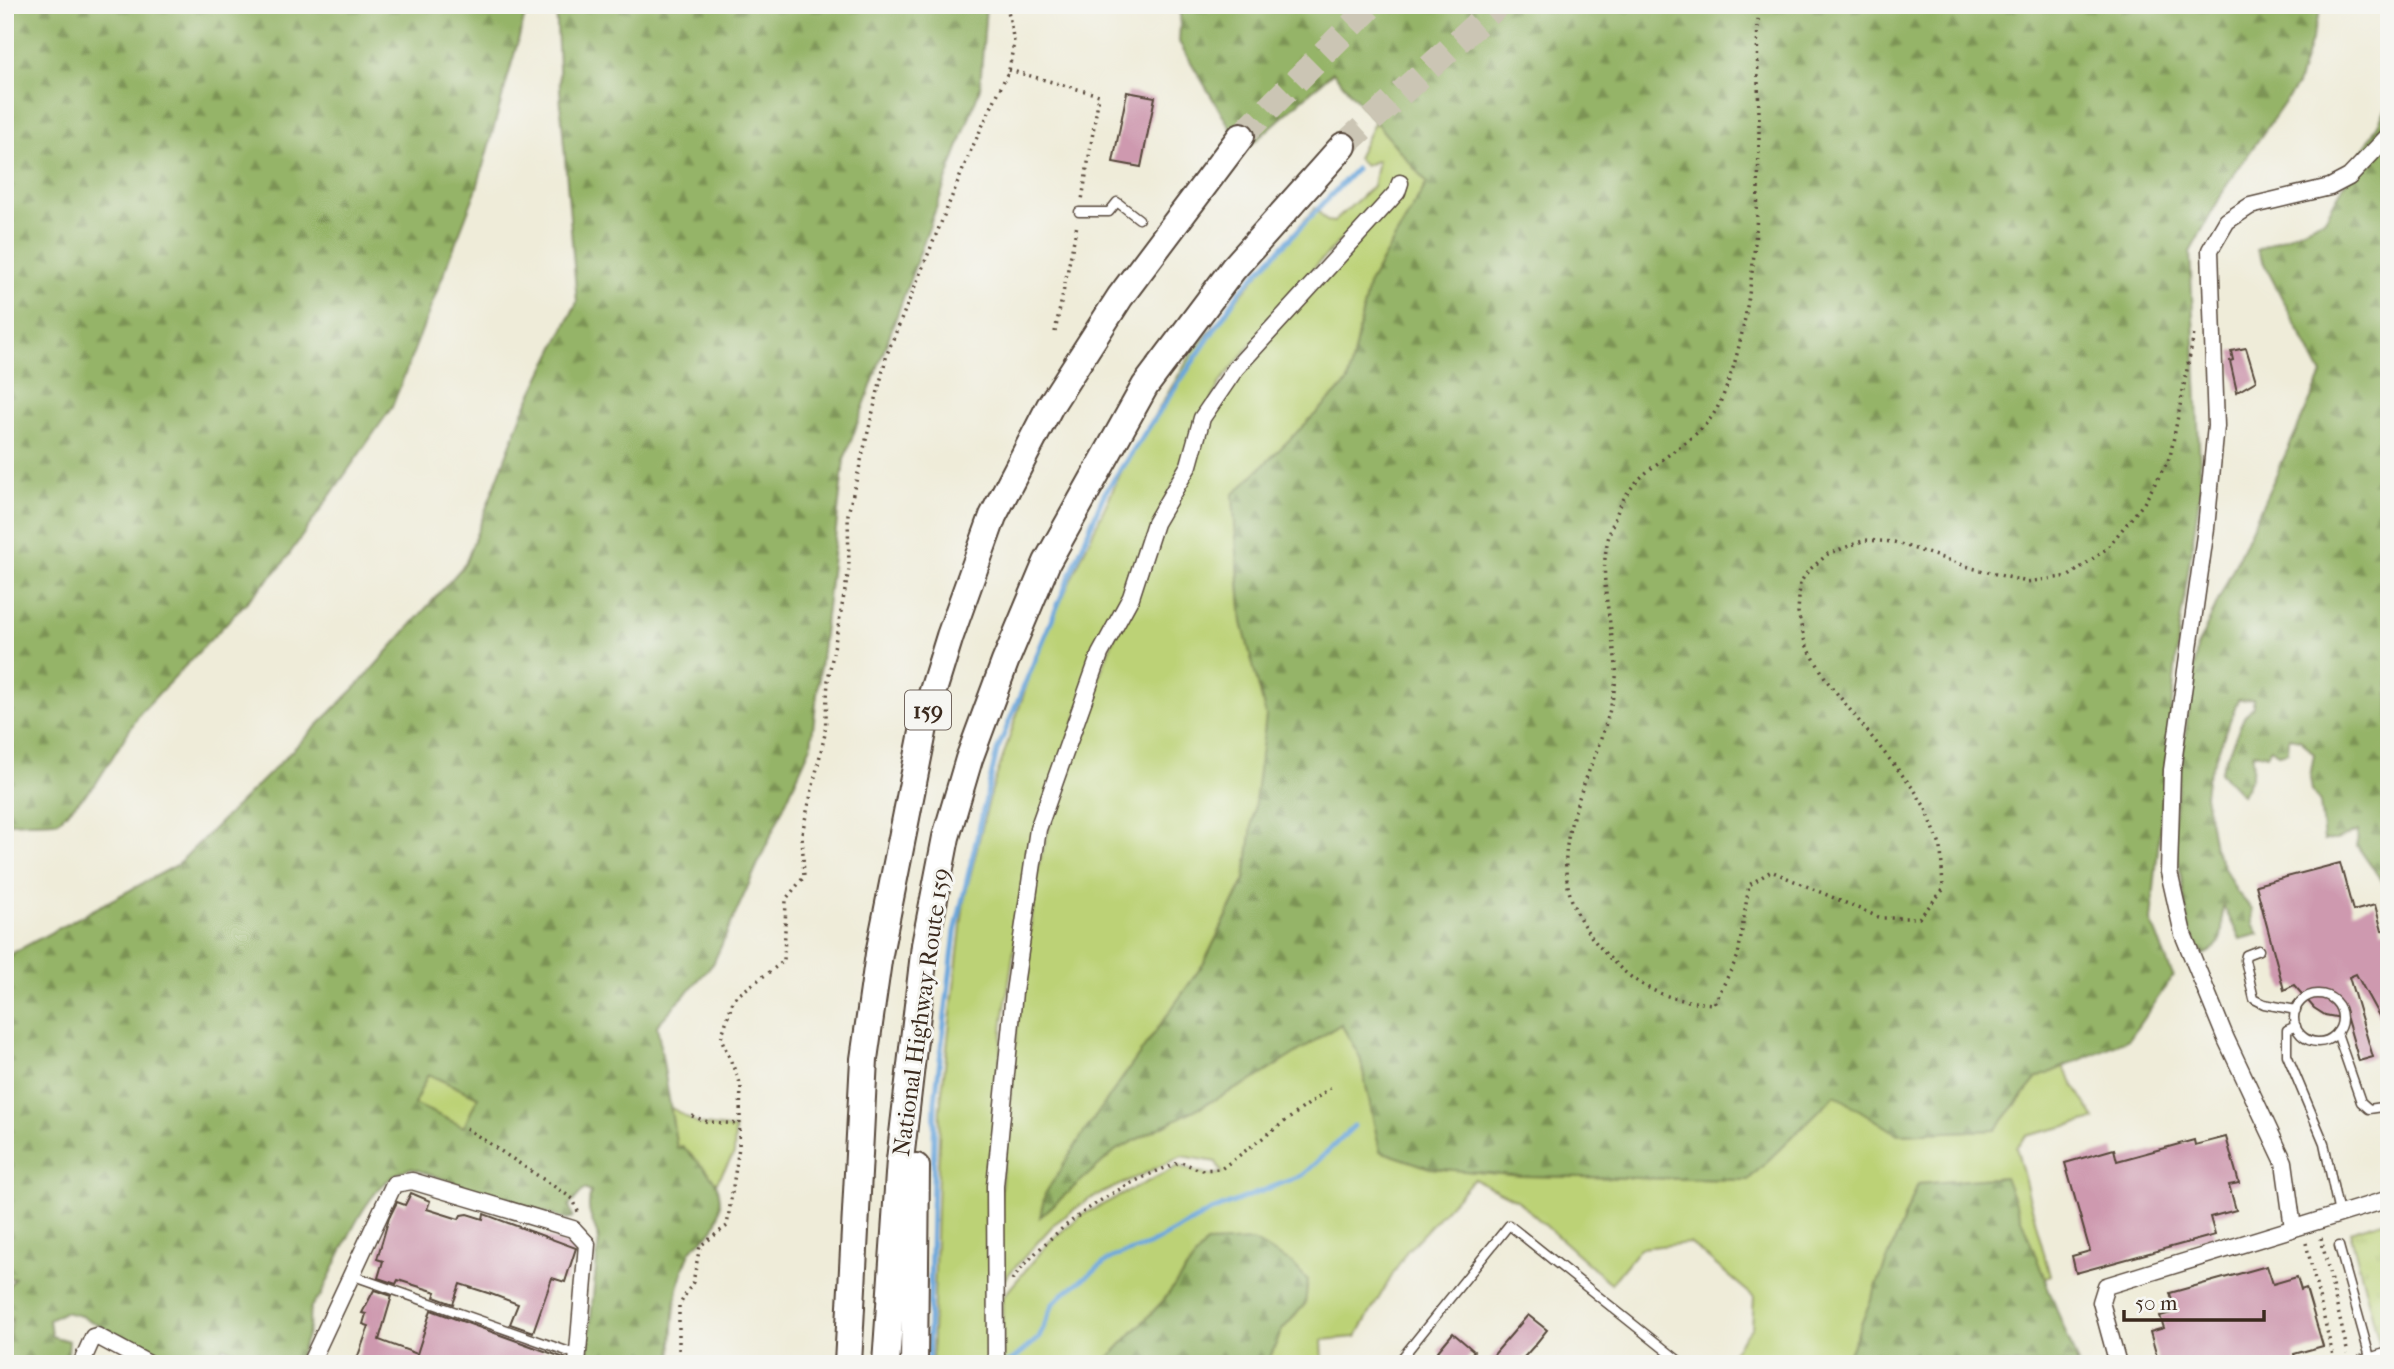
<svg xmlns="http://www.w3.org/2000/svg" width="2394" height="1369" font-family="'IM FELL French Canon',serif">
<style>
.green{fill:#bcd276;stroke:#7c7e4a;stroke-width:2}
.forest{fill:url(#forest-firs);stroke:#686f42;stroke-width:2;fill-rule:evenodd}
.park{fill:url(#park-tufts);stroke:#7c7e4a;stroke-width:2}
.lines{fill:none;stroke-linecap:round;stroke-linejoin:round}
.stream{stroke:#69a6db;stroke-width:5}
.building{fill:#ce99af}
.trunk-tunnel{stroke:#cbc5b4;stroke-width:26;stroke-dasharray:26 13;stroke-linecap:butt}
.service-casing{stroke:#56473a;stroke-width:11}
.minor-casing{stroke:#56473a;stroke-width:19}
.trunk-casing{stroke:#56473a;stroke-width:30}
.path{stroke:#56473a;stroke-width:3.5;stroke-dasharray:2 5;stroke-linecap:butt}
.service{stroke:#fff;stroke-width:8}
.minor{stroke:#fff;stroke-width:16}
.trunk{stroke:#fff;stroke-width:26}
.labels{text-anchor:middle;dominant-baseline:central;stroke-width:6;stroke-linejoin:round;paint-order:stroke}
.shield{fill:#f6f6f2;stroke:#73675e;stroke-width:2}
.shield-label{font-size:23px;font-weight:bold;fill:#3b2a1e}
.street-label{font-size:24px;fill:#3b2a1e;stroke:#f6f6f2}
</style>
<defs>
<pattern id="forest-firs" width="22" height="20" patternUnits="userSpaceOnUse" patternTransform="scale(1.75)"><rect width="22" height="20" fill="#95b467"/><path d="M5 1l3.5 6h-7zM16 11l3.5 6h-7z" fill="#7b9354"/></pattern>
<pattern id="park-tufts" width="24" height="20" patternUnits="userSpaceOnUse" patternTransform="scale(1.75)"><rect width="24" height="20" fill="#bcd276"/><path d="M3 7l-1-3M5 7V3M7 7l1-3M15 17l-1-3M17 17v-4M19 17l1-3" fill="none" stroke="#a2b466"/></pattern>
</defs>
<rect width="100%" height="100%" fill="#f6f6f2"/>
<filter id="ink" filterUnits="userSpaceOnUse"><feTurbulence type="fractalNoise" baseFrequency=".0143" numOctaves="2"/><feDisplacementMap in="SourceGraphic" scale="14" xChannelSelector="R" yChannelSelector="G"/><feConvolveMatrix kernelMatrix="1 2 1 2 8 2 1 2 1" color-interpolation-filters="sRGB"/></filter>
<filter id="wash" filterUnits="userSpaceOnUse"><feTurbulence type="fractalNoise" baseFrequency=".00686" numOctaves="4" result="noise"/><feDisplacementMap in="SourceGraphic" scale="28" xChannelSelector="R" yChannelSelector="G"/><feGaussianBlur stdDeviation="1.57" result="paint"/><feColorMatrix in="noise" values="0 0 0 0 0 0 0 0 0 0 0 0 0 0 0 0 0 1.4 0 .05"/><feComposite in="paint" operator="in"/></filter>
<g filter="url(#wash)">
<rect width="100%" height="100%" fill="#efecd9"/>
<g class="green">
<polygon points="1375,121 1427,183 1368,285 1348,382 1233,496 1242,622 1267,716 1245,879 1204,963 1083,1134 1041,1216 1116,1150 1255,1079 1341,1024 1360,1057 1380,1151 1430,1168 1524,1176 1748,1180 1835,1094 1898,1134 1995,1130 2037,1078 2063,1067 2095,1119 2026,1136 2016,1147 2050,1276 2044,1279 2005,1177 1918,1184 1845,1364 1723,1364 1752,1327 1754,1297 1690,1243 1640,1248 1611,1284 1517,1200 1474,1179 1406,1252 1356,1337 1322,1340 1323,1364 1267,1364 1282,1330 1305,1304 1206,1243 1163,1301 1103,1364 1003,1364 1002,1298 1050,1241 1082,1215 1178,1166 1210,1175 1222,1173 1216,1162 1182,1156 1089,1199 1054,1224 1000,1284 1000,1197 1016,1038 1038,867 1071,752 1109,650 1150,554 1184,485 1215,404 1392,187 1306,276 1219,384 1106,633 1028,859 1003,1021 993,1137 990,1364 932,1364 940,1109 964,901 990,796 1039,648 1123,468 1195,348 1315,208 1327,221 1334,222 1373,186 1378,160 1365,166 1357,158"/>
<polygon points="428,1074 478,1097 464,1127 414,1104"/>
<polygon points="670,1107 698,1124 735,1129 734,1154 716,1183 682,1146 677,1149"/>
</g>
<g class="forest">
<polygon points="5,5 528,5 477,188 392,407 281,566 140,713 95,785 58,821 5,823"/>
<path d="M556,5H986L980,88L844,460L811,746L713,964L657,1025L677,1148L682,1146C692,1157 708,1169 715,1182C723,1196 721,1222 710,1233C701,1242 693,1244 688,1257C673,1291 673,1327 671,1364H586L599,1239C593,1222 585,1211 591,1192L584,1189L569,1206L573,1217L567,1220L411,1168C366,1179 341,1256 321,1295C319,1299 313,1302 311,1307C308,1312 310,1322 309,1328C306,1340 301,1352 297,1364H264V1360L223,1347L217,1364H166L122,1337L81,1316L64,1312L49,1320L51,1336L69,1341L67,1364H5L12,1318L7,1323L5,1321V1290L15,1278L5,1279V957L177,865L358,685L465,564L523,412L577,302L561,109ZM428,1074L478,1097L464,1127L414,1104Z"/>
<polygon points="1181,5 2322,5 2297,85 2228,183 2190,252 2201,487 2179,630 2151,921 2173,976 2129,1039 2037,1078 1995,1130 1898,1134 1835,1095 1748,1180 1524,1176 1430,1168 1380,1151 1360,1057 1341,1024 1255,1079 1116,1150 1040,1217 1045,1194 1083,1134 1204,963 1245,880 1266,716 1242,622 1233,495 1348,382 1368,285 1427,183 1333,72 1244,151 1179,42"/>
<path d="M2389,104V891L2357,846L2358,831L2336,840H2324L2320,803L2312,791L2310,777L2314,754L2300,739L2289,737L2288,752L2279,754L2271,748L2267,754L2253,753L2252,776L2242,795L2220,772L2244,717L2253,706V699L2238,700L2207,779L2205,795L2214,848L2236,891L2252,909L2253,924L2259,934L2240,939L2223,905C2220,928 2229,944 2203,955L2189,929L2173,824L2197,647L2322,375L2257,250L2325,219Z"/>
<polygon points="2005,1177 2078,1364 1845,1364 1918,1184"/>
<polygon points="1253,1241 1292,1263 1308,1280 1305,1304 1282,1330 1267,1364 1103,1364 1163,1301 1206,1243"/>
</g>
<polygon class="park" points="2389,1219 2389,1344 2380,1346 2350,1231"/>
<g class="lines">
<g class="stream">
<polyline points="928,1364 935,1101 955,932 997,751 1104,494 1241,290 1356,169"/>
<polyline points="1003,1364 1010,1362 1039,1338 1053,1304 1063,1294 1111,1258 1149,1245 1211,1211 1303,1175 1354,1126"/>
</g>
</g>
<g id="blocks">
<g class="building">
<polygon points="1127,92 1155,97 1141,167 1113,162"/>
<polygon points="2246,348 2256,381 2237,392 2230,361 2233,360 2231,351"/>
<polygon points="2340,863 2353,911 2375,905 2382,931 2389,929 2389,1034 2356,974 2349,977 2373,1057 2359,1061 2347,1019 2325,1015 2314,1008 2294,985 2284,990 2256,885"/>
<polygon points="2226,1137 2239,1183 2229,1185 2236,1210 2210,1217 2215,1235 2076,1273 2072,1256 2090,1251 2065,1163 2114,1149 2117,1161 2194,1140 2195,1145"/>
<polygon points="411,1193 430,1201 427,1209 459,1219 461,1215 467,1214 483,1219 484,1214 576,1248 565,1282 552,1278 533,1332 510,1324 518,1304 491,1294 460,1284 453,1304 434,1297 436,1292 398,1280 396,1284 378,1278 383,1261 377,1259 389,1218 397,1202 405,1205"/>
<polygon points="2267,1266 2273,1284 2297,1277 2301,1290 2306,1288 2323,1346 2294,1354 2296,1364 2159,1364 2150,1332 2164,1328 2160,1316 2175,1312 2170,1293"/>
<polygon points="374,1290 392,1296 379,1340 417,1354 431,1310 567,1359 567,1364 355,1364 369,1326 363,1324 366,1314 362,1313"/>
<polygon points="1528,1315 1547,1330 1534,1346 1518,1364 1486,1364"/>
<polygon points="1453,1333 1474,1351 1463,1364 1453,1364 1438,1351"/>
</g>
</g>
</g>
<g filter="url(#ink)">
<use href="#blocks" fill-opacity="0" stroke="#56473a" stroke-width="2"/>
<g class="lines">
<g class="trunk-tunnel">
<polyline points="1241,136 1372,5"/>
<polyline points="1343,146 1498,5"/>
</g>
<defs>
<g id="service">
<polyline points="1079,212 1109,212 1117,202 1139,219"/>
<polyline points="2259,950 2246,955 2245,960 2254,999 2264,1004 2296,1010"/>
<circle cx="2318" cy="1018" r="24"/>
<polyline points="2296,1026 2287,1030 2287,1055 2324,1143 2339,1214"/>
<polyline points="2337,1033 2361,1102 2369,1109 2389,1106"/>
<polyline points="2339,1246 2371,1361"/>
<polyline points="351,1275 578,1355"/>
<polyline points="1397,1364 1509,1225 1683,1364"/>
</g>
<g id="minor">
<polyline points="2293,1228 2284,1162 2226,1039 2183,934 2169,872 2172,770 2206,528 2216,426 2210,250 2227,221 2250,206 2330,187 2349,177 2389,135"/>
<polyline points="81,1364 93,1337 97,1336 149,1364"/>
<polyline points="310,1364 394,1184 412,1181 573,1229 587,1244 577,1364"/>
<polyline points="996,1364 995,1186 1014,992 1038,829 1100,654 1131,597 1155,523 1189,465 1202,418 1236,368 1397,192 1400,183"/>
<polyline points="2118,1364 2101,1302 2106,1286 2389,1199"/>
<polyline points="2362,1364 2389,1356"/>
</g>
<g id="trunk">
<polyline points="848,1364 864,1059 879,954 928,707 950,636 993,516 1050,406 1120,297 1241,136"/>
<polyline points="886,1364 900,1160 925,945 946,837 969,759 1005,662 1047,562 1145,386 1233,269 1343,146"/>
<polyline points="914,1364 916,1167"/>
</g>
</defs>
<use href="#service" class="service-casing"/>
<use href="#minor" class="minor-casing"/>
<use href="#trunk" class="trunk-casing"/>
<g class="path">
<path d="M1759,5C1756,41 1758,78 1759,114C1759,199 1757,283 1734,365C1727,386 1720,410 1704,426C1678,453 1638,469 1621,504C1596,556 1605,584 1612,638C1614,651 1617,665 1616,678C1604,779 1517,857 1604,952C1637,988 1666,1001 1714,1004L1738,956L1749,885L1771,871L1881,918H1919L1943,890L1941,848L1926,809L1915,791L1827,681L1805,643L1798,612L1800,583L1808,571L1828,554L1865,540L1894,542L1972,568L2027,582L2069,576L2106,549L2144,503L2170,457L2194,334"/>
<polyline points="1009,70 1099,95 1082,200"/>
<polyline points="1055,332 1077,225"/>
<polyline points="692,1116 708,1122 740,1124"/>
<polyline points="466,1128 573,1199 579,1214"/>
<polyline points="2321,1238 2348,1354"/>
<polyline points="2306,1243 2335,1364"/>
<path d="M1012,1280C1055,1225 1115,1185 1181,1162L1200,1170L1221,1169L1334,1085"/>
<polyline points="679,1364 679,1306 693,1282 700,1246 727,1226 739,1147 741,1085 721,1038 734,998 784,961 786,899 804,877 802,833 825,734 828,680 849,569 848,514 887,354 971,150 1009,70 1014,42 1007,5"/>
</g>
<use href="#service" class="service"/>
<use href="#minor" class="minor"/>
<use href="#trunk" class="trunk"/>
</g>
</g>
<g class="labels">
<rect class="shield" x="905" y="690.5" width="46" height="39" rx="5"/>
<g class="shield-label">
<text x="928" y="710">159</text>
</g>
<g class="street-label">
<text transform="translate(921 1012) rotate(-82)">National Highway Route 159</text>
</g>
</g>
<rect width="2394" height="1369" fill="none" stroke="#f6f6f2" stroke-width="28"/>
<path d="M2124 1310v10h140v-10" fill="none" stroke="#3b2a1e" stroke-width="3.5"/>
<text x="2135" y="1310" font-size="21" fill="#3b2a1e" stroke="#f6f6f2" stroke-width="5" paint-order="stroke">50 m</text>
</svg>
